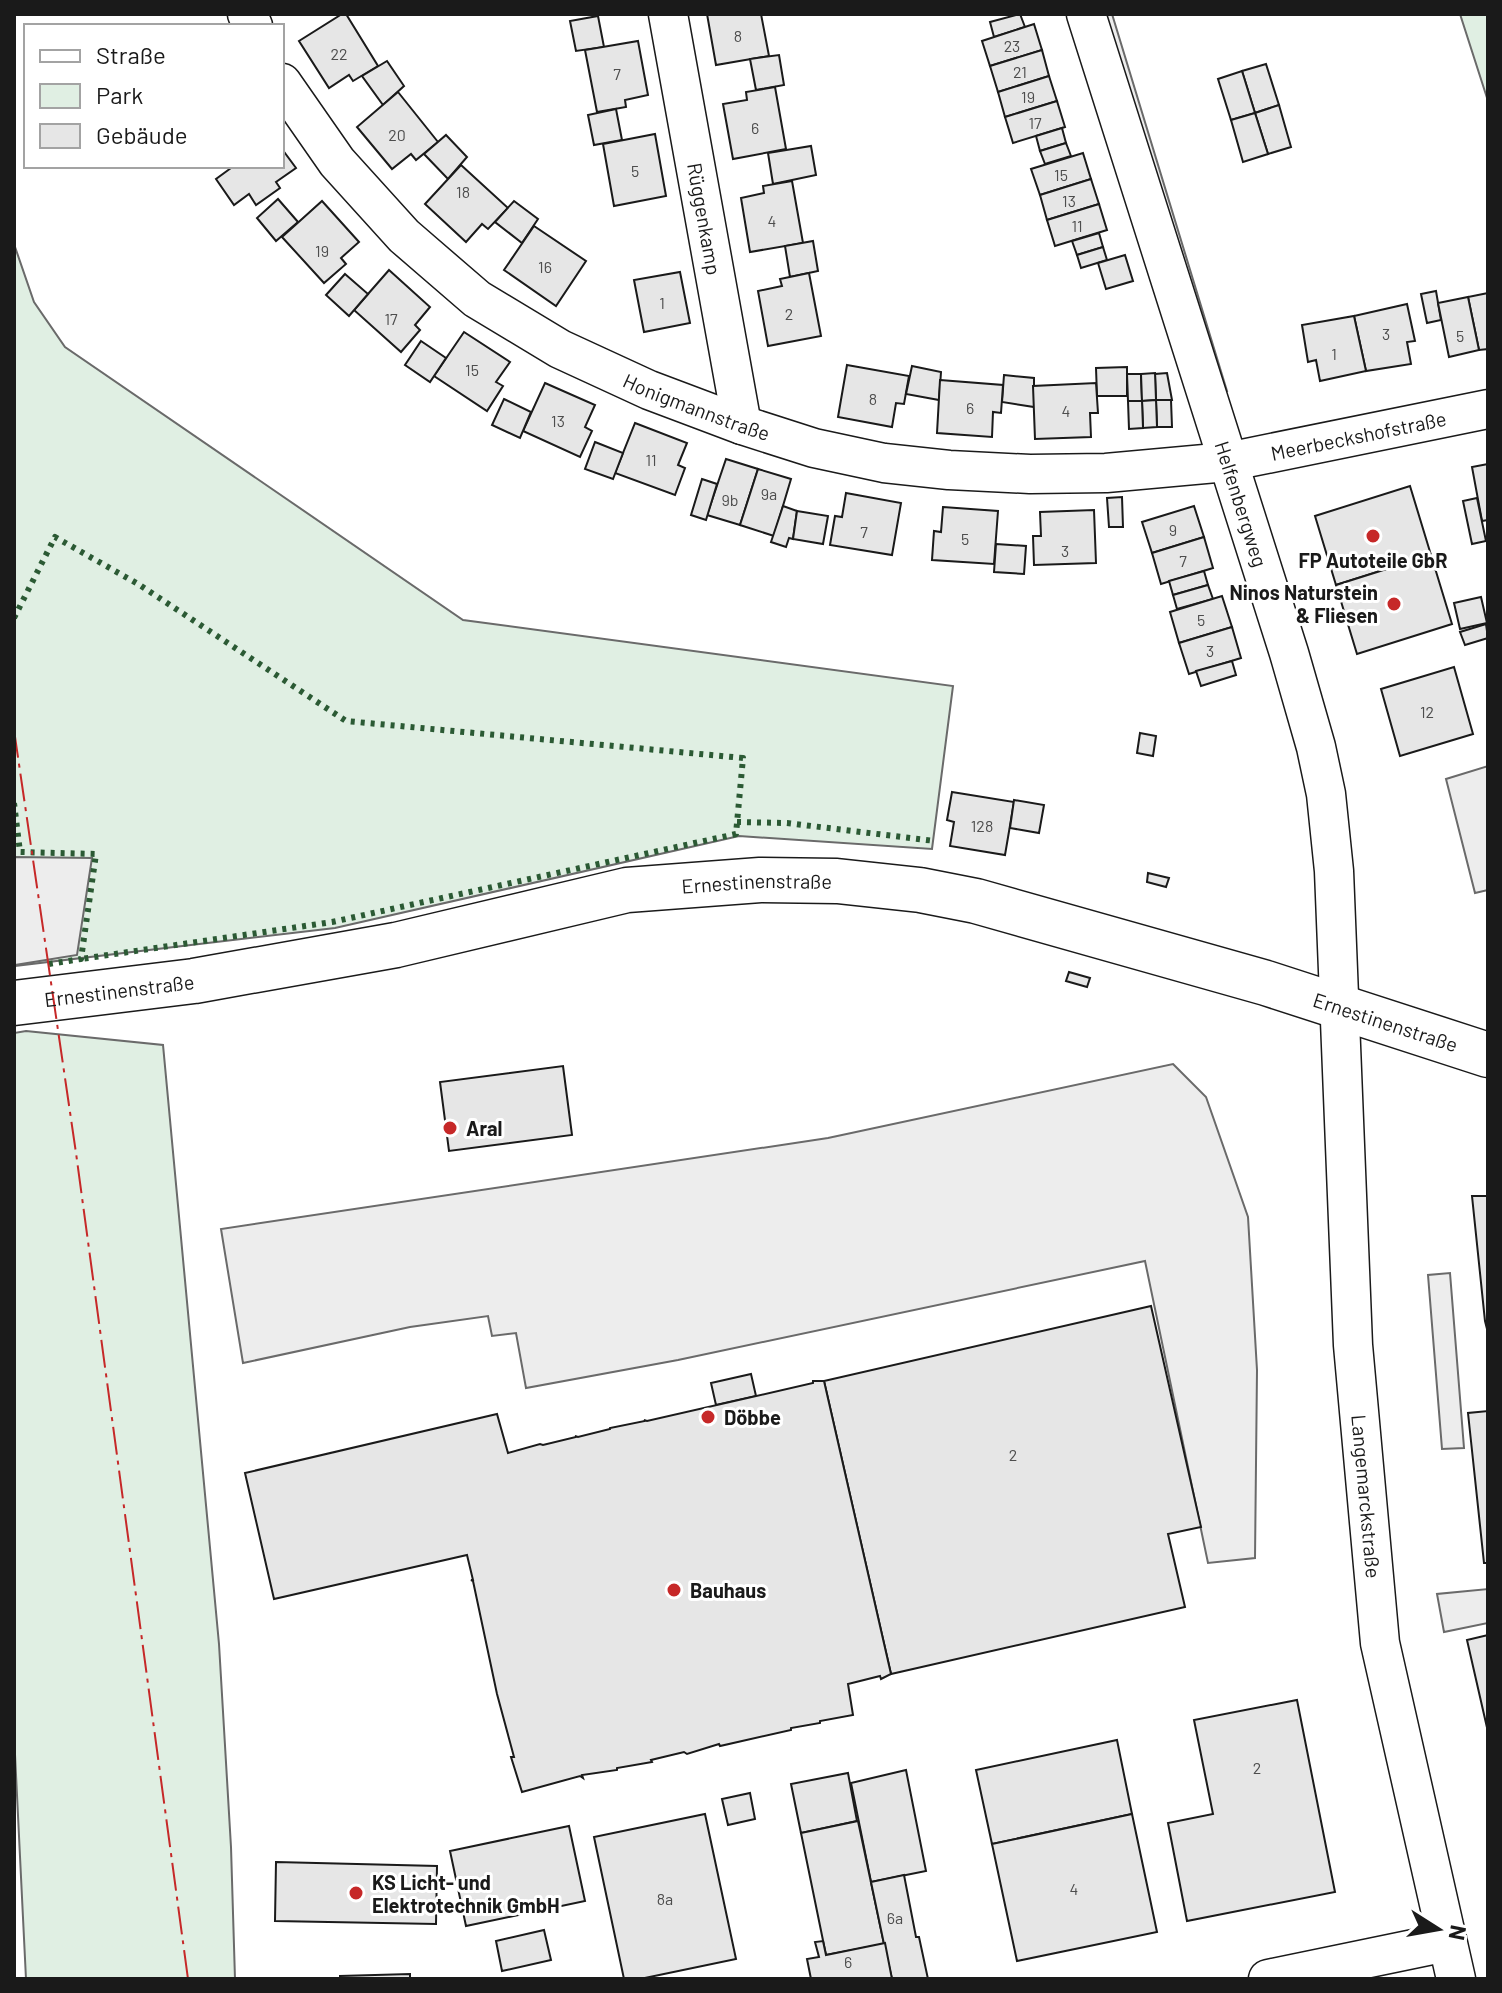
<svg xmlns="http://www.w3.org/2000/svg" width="1502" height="1993" font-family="Barlow,sans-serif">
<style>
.green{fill:#e0efe3;stroke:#6a6a6a;stroke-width:2}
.parking{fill:#ededed;stroke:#6a6a6a;stroke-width:2}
.building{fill:#e6e6e6;stroke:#1a1a1a;stroke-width:2}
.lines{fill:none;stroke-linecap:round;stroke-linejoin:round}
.minor-casing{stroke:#1a1a1a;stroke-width:41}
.major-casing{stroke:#1a1a1a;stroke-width:47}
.minor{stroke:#fff;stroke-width:38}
.major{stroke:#fff;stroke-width:44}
.hedge{stroke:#2b5a34;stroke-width:6;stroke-dasharray:4 6;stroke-linecap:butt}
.power{stroke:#c62828;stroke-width:2;stroke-dasharray:28 6 4 6;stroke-linecap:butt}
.poi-dot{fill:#c62828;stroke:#fff;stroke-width:3}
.labels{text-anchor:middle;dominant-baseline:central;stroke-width:6;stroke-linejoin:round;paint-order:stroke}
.number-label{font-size:16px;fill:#4d4d4d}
.street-label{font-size:20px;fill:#1a1a1a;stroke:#fff}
.poi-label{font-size:20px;font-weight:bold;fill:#1a1a1a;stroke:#fff;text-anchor:start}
</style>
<rect width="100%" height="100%" fill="#fff"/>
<g class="green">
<polygon points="1460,14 1488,14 1488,101"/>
<polygon points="14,244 34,302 65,347 463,620 953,686 932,849 739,836 335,928 14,966"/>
<polygon points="26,1031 163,1045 219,1644 231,1847 235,1979 26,1979 14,1734 14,1033"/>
</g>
<g class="parking">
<polygon points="1100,14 1112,14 1227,391 1218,394"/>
<polygon points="1488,766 1488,890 1475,893 1446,779"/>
<polygon points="14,857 92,858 77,955 15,965"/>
<polygon points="1173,1064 1206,1097 1248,1217 1257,1370 1255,1558 1208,1563 1145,1261 678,1360 526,1388 516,1333 492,1336 488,1316 410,1327 243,1363 221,1229 828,1138"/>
<polygon points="1450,1273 1464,1448 1442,1449 1428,1275"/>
<polygon points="1488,1589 1488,1623 1444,1632 1437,1594"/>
</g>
<g class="building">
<polygon points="342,14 346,14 378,66 353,81 349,75 329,88 299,41"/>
<polygon points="707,14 761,14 769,56 716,65"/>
<polygon points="1020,14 1025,27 994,37 990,22"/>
<polygon points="598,16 604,47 576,51 570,21"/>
<polygon points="1034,24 1042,50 990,66 982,41"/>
<polygon points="638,41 648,95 625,100 626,107 597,112 585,50"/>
<polygon points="1042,50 1049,76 998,92 990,66"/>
<polygon points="779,55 784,85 756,90 750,59"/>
<polygon points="387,61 404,86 383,105 362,76"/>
<polygon points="1266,64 1279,105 1255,113 1242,71"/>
<polygon points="1242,71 1255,113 1231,120 1218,79"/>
<polygon points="1049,76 1057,101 1005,117 998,92"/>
<polygon points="775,87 786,149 733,159 723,104 747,100 746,92"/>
<polygon points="398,92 438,142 416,160 411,154 392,169 357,127"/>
<polygon points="1057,101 1065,127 1013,143 1005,117"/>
<polygon points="1279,105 1291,147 1268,154 1255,113"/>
<polygon points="616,109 622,140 594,145 588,115"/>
<polygon points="1255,113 1268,154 1243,162 1231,120"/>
<polygon points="1062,128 1066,143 1040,151 1036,136"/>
<polygon points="655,134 666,196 614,206 603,144"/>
<polygon points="446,135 467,157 448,179 424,154"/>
<polygon points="1066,143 1071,156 1045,164 1040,151"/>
<polygon points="811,146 816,175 773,184 768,153"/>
<polygon points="282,149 296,168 276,182 280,188 256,205 249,194 234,205 216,179 231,168 230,166 282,166"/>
<polygon points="1083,153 1091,179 1040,195 1031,169"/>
<polygon points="461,165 508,208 488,229 482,224 466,242 425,204"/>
<polygon points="1091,179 1099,204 1047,220 1040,195"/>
<polygon points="792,181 803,243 750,252 741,198 764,193 763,186"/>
<polygon points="278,199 298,222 276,241 257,218"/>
<polygon points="322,201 359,242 341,258 346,264 324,283 282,237"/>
<polygon points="514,201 538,219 522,243 495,222"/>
<polygon points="1099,204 1107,230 1055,246 1047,220"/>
<polygon points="534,226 586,261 556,306 504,270"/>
<polygon points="1099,233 1103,247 1077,255 1072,241"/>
<polygon points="813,241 818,271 790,277 785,246"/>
<polygon points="1103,247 1107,260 1081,268 1077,255"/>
<polygon points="1125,255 1133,281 1106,289 1098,263"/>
<polygon points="389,270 430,307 415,325 420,330 401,352 354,310"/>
<polygon points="680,272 690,323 644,332 634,280"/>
<polygon points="809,273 821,336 768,346 758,291 782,286 780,279"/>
<polygon points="345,274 368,294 349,316 326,295"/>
<polygon points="1436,291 1441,320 1427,323 1421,294"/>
<polygon points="1488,293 1488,349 1479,350 1468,297"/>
<polygon points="1468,297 1479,350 1449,357 1438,303"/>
<polygon points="1407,304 1415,341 1407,342 1411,364 1366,371 1354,316"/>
<polygon points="1354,316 1366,371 1320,381 1316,360 1308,362 1302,325"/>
<polygon points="464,332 510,362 496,382 503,386 487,411 434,376"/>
<polygon points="421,341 446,358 430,382 405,365"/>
<polygon points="847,365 909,376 904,404 896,403 892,427 838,417"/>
<polygon points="912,366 941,372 939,400 906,394"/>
<polygon points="1127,367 1127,396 1097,396 1096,368"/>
<polygon points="1167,373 1172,400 1156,400 1155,374"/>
<polygon points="1127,374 1141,374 1142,401 1128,401"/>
<polygon points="1141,374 1155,373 1156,400 1142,401"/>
<polygon points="1004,375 1034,378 1034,407 1002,402"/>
<polygon points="940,380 1003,385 1001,413 993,412 992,437 937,433"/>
<polygon points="545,383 595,405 585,427 592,431 580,457 523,431"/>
<polygon points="1096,383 1098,413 1090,413 1091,437 1035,439 1033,386"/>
<polygon points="504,399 531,412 520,438 492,425"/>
<polygon points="1156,400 1171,400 1172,427 1157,427"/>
<polygon points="1156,400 1157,427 1143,428 1142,401"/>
<polygon points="1128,401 1142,401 1143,428 1129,429"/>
<polygon points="635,423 687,443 678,465 685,468 675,495 615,473"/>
<polygon points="595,442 623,453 613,479 585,469"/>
<polygon points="726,459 758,469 740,525 707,515"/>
<polygon points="1488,464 1488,520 1482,521 1472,467"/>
<polygon points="758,469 791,479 774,536 740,525"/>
<polygon points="702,479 717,484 706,520 691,515"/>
<polygon points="1410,486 1431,555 1336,585 1315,516"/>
<polygon points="846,493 901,503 892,555 830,545 835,516 842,517"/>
<polygon points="1122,497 1123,527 1109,527 1107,498"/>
<polygon points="1477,498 1486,541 1472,544 1463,501"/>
<polygon points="783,506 797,511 793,539 789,538 786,547 771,542"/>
<polygon points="1194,506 1204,537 1152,553 1142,522"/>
<polygon points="943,507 998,511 994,564 932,560 934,531 941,532"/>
<polygon points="1094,510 1096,563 1034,565 1033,536 1041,536 1040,512"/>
<polygon points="797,511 828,516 823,544 793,539"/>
<polygon points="1204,537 1213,568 1161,584 1152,553"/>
<polygon points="996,544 1026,546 1024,574 994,572"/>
<polygon points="1431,555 1452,624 1357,654 1336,585"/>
<polygon points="1204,571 1208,585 1173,595 1169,581"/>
<polygon points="1208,585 1213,599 1177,609 1173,595"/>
<polygon points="1222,596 1232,627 1179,643 1170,612"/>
<polygon points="1481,597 1487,623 1460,629 1454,603"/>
<polygon points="1486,624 1488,638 1465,645 1460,632"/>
<polygon points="1232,627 1241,658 1189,674 1179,643"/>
<polygon points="1232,661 1236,675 1201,686 1196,671"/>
<polygon points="1454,667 1473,734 1400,756 1381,689"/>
<polygon points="1140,733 1156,736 1153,756 1137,753"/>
<polygon points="952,792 1014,802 1005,855 950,846 954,822 947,820"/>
<polygon points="1014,800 1044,805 1039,833 1010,828"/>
<polygon points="1148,873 1169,878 1166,887 1147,882"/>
<polygon points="1069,972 1090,978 1087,987 1066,981"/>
<polygon points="563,1066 572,1135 449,1151 440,1082"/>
<polygon points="1472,1196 1488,1196 1488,1333 1485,1321"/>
<polygon points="1151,1306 1201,1527 1168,1534 1185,1607 891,1674 824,1381"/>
<polygon points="751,1374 756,1396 716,1405 711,1383"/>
<polygon points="813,1381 824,1381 891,1674 881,1679 880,1676 848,1684 853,1715 820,1721 820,1723 791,1728 791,1730 720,1746 719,1744 687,1754 684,1752 651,1760 652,1762 617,1768 617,1770 582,1775 583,1778 580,1776 522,1792 511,1757 514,1757 497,1694 473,1581 471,1580 473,1580 467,1555 274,1599 245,1473 497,1414 508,1453 540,1444 543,1445 576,1437 575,1436 578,1437 610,1429 610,1428 645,1421 644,1420 647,1421 813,1383"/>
<polygon points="1488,1411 1488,1563 1484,1563 1468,1413"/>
<polygon points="1488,1635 1488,1732 1467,1640"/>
<polygon points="1297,1700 1335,1892 1187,1921 1168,1823 1213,1814 1194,1720"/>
<polygon points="1117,1740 1132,1814 992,1844 976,1770"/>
<polygon points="906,1770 926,1871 871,1882 851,1783"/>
<polygon points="848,1773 857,1821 801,1833 791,1784"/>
<polygon points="750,1793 755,1819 728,1825 722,1799"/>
<polygon points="705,1814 736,1959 640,1979 624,1979 594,1837"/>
<polygon points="1132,1814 1157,1932 1017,1961 992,1844"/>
<polygon points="858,1821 884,1944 826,1955 801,1833"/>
<polygon points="569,1826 585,1901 466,1926 450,1851"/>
<polygon points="276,1862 437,1866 436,1924 275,1921"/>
<polygon points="904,1875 916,1937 919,1937 928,1979 892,1979 884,1944 871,1882"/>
<polygon points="544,1930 551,1960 502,1971 496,1941"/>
<polygon points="823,1941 826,1955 885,1943 892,1979 811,1979 807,1959 819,1957 815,1942"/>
<polygon points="410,1974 410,1979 340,1979 340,1976"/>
</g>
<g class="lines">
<defs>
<g id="minor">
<polyline points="247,14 253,26"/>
<path id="s1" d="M668,14L742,425"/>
<path id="s2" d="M1086,14L1289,653L1316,747L1326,794L1334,871L1353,1345L1380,1643L1456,1979"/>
<path id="s3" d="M282,83L337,162L404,236L477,299L560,349L649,390L742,425L814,448L884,463L949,470L1030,474L1106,473L1227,462L1488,409"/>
<polyline points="1268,1979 1447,1942"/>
</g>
<g id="major">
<path id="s4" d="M14,1003L194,981L396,945L627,890L760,880L837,881L920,890L976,901L1266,983L1488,1055"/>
</g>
</defs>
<use href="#minor" class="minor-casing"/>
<use href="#major" class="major-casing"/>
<use href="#minor" class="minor"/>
<use href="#major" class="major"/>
<g class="hedge">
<polyline points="14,618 55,537 138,584 346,721 743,758 736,834 332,922 81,959"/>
<polyline points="14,803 20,852 96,854 81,959 49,964"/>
<polyline points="737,822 787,823 935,841"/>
</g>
<polyline class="power" points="14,730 76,1153 188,1979"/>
</g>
<g class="poi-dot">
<circle cx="1373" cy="536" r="8"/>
<circle cx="1394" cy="604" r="8"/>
<circle cx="450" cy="1128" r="8"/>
<circle cx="708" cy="1417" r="8"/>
<circle cx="674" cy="1590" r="8"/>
<circle cx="356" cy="1893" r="8"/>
</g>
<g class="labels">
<g class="number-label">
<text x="738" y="35">8</text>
<text x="1012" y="45">23</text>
<text x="339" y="53">22</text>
<text x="1020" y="71">21</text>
<text x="617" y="73">7</text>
<text x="1028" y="96">19</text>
<text x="1035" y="122">17</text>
<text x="755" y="127">6</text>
<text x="397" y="134">20</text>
<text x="635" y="170">5</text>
<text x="1061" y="174">15</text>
<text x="463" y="191">18</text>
<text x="1069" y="200">13</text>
<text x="772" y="220">4</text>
<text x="1077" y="225">11</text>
<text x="322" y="250">19</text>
<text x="545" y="266">16</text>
<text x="662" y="302">1</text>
<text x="789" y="313">2</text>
<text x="391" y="318">17</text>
<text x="1386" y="333">3</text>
<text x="1460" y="335">5</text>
<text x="1334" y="353">1</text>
<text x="472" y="369">15</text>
<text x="873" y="398">8</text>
<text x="970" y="407">6</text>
<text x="1066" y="410">4</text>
<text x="558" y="420">13</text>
<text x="651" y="459">11</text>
<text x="769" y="493">9a</text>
<text x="730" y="499">9b</text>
<text x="1173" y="529">9</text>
<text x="864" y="531">7</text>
<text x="965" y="538">5</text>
<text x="1065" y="550">3</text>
<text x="1183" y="560">7</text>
<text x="1201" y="619">5</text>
<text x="1210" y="650">3</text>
<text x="1427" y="711">12</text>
<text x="982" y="825">128</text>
<text x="1013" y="1454">2</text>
<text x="1257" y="1767">2</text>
<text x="1074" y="1888">4</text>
<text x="665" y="1898">8a</text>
<text x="895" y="1917">6a</text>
<text x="848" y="1961">6</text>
</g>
<g class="street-label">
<text stroke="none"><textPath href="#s1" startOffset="208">Rüggenkamp</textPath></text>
<text stroke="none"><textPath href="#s3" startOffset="538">Honigmannstraße</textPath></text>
<text stroke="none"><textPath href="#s3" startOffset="1212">Meerbeckshofstraße</textPath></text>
<text stroke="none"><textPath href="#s2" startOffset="514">Helfenbergweg</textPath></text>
<text stroke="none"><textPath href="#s4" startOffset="754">Ernestinenstraße</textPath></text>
<text stroke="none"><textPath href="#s4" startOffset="106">Ernestinenstraße</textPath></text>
<text stroke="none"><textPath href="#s4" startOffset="1402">Ernestinenstraße</textPath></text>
<text stroke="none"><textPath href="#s2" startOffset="1520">Langemarckstraße</textPath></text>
</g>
<g class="poi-label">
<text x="1373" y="560" text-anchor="middle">FP Autoteile GbR</text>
<text x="1378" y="592" text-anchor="end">Ninos Naturstein<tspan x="1378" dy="23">&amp; Fliesen</tspan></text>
<text x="466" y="1128">Aral</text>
<text x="724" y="1417">Döbbe</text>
<text x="690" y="1590">Bauhaus</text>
<text x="372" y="1882">KS Licht- und<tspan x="372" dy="23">Elektrotechnik GmbH</tspan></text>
</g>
</g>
<rect width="1502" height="1993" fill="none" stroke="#1a1a1a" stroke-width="32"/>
<rect x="24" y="24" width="260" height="144" fill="#ffffff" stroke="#a3a3a3" stroke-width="2"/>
<rect x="40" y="50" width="40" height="12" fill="#ffffff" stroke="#a3a3a3" stroke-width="2"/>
<text x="96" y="64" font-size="24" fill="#1a1a1a">Straße</text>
<rect x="40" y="84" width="40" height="24" fill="#e0efe3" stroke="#a3a3a3" stroke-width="2"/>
<text x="96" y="104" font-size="24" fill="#1a1a1a">Park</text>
<rect x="40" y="124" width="40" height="24" fill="#e6e6e6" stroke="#a3a3a3" stroke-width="2"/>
<text x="96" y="144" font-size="24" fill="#1a1a1a">Gebäude</text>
<g transform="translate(1438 1929) rotate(101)" stroke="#ffffff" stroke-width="6" paint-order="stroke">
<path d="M0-6L14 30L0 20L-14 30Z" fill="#1a1a1a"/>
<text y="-12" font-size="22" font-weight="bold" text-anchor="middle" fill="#1a1a1a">N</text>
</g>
</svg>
